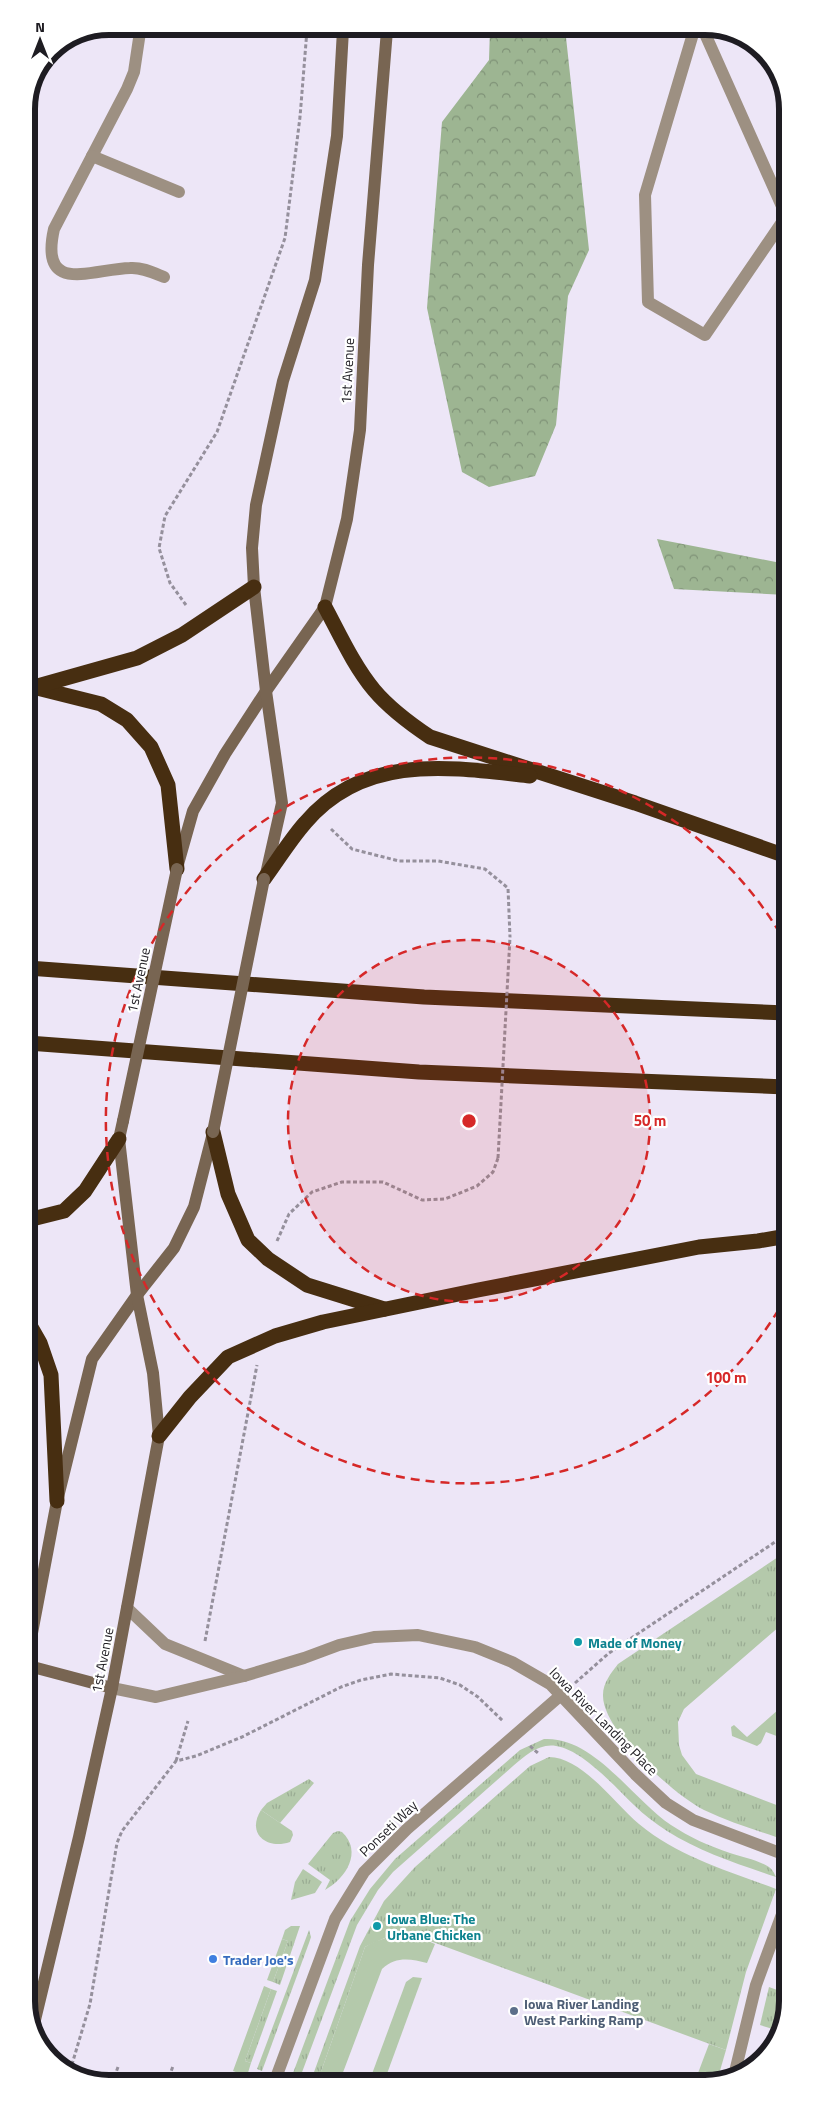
<svg xmlns="http://www.w3.org/2000/svg" width="814" height="2110" font-family="'Titillium Web',sans-serif">
<style>
.grass{fill:url(#grass-tufts)}
.forest{fill:url(#forest-crowns)}
.garden{fill:#b4c9ab}
.lines{fill:none;stroke-linecap:round;stroke-linejoin:round}
.path{stroke:#95909c;stroke-width:3;stroke-dasharray:4 2.5;stroke-linecap:butt}
.lane{stroke:#9d9082;stroke-width:12}
.street{stroke:#9d9082;stroke-width:12}
.secondary{stroke:#786552;stroke-width:12}
.highway{stroke:#472e11;stroke-width:15}
.path-bridge{stroke:#95909c;stroke-width:3;stroke-dasharray:4 2.5;stroke-linecap:butt}
.secondary-bridge{stroke:#786552;stroke-width:12}
.ring{fill:none;stroke:#d62828;stroke-width:2.5;stroke-dasharray:9 6}
.culture-dot{fill:#0f9aa8;stroke:#fff;stroke-width:2}
.shop-dot{fill:#3f7fe0;stroke:#fff;stroke-width:2}
.service-dot{fill:#5c6f8a;stroke:#fff;stroke-width:2}
.labels{text-anchor:middle;dominant-baseline:central;stroke-width:4.5;stroke-linejoin:round;paint-order:stroke}
.street-label{font-size:14px;fill:#1e1c22;stroke:#fff}
.culture-label{font-size:14px;font-weight:bold;fill:#0d838f;stroke:#fff;text-anchor:start}
.shop-label{font-size:14px;font-weight:bold;fill:#366cbe;stroke:#fff;text-anchor:start}
.service-label{font-size:14px;font-weight:bold;fill:#4e5e75;stroke:#fff;text-anchor:start}
.rim{fill:none;stroke:#1e1c22;stroke-width:6}
.centre{fill:#d62828;stroke:#fff;stroke-width:2.5}
.ring-label{font-size:15px;text-anchor:middle;font-weight:bold;fill:#d62828;stroke:#fff;stroke-width:4.5;stroke-linejoin:round;paint-order:stroke}
</style>
<defs>
<pattern id="grass-tufts" width="24" height="20" patternUnits="userSpaceOnUse" patternTransform="scale(1.25)"><rect width="24" height="20" fill="#b4c9ab"/><path d="M3 7l-1-3M5 7V3M7 7l1-3M15 17l-1-3M17 17v-4M19 17l1-3" fill="none" stroke="#9aac93"/></pattern>
<pattern id="forest-crowns" width="20" height="18" patternUnits="userSpaceOnUse" patternTransform="scale(1.25)"><rect width="20" height="18" fill="#9db592"/><path d="M2 6a3 3 0 1 1 6 0M12 15a3 3 0 1 1 6 0" fill="none" stroke="#7f9277"/></pattern>
</defs>
<rect width="100%" height="100%" fill="#ede6f7"/>
<g class="grass">
<path d="M787,1551V1620L684,1709L678,1722L679,1745L682,1755L696,1774L787,1809V1836L776,1837C752,1829 727,1821 704,1810C674,1795 602,1730 603,1695C603,1683 611,1673 618,1664Z"/>
<path d="M544,1739C594,1736 632,1799 671,1825C689,1837 709,1846 730,1853C742,1857 758,1860 769,1867C773,1870 774,1873 776,1877C738,1864 700,1852 667,1831C655,1823 644,1815 634,1805C615,1787 583,1750 556,1746C539,1743 525,1756 513,1766L393,1872L378,1890L357,1925L298,2083L290,2081L350,1921L370,1889L395,1859L520,1750Z"/>
<path d="M549,1757C582,1757 615,1804 639,1824C679,1857 728,1871 776,1889L746,1972L726,2050L411,1934C407,1933 402,1933 399,1933C395,1933 369,1945 365,1947L317,2083H310L360,1946L384,1901L415,1867L530,1766Z"/>
<polygon points="309,1779 314,1783 280,1823 261,1810 267,1803"/>
<path d="M338,1831L342,1832C363,1852 346,1878 325,1890L330,1880L308,1864L333,1833Z"/>
<polygon points="303,1869 322,1882 315,1893 291,1900 295,1882"/>
<polygon points="291,1926 300,1926 280,1985 273,1982 288,1941 282,1939 285,1930"/>
<polygon points="309,1930 311,1937 309,1943 262,2071 257,2069"/>
<polygon points="769,1987 788,1994 776,2030 760,2025"/>
<polygon points="271,1989 277,1991 251,2063 245,2061"/>
</g>
<g class="forest">
<polygon points="565,28 589,250 568,296 556,425 535,476 489,487 462,472 427,308 442,122 489,60 490,29"/>
<polygon points="657,539 786,564 786,595 674,589"/>
</g>
<g class="garden">
<polygon points="787,1702 787,1740 766,1732 761,1743 757,1746 732,1736 731,1727 734,1725 747,1737"/>
<path d="M261,1810L292,1831L293,1835L290,1842C267,1850 246,1834 261,1810Z"/>
<path d="M397,1933L411,1934L435,1944L427,1963C411,1959 396,1956 382,1969L339,2083H317L365,1947C375,1940 386,1939 397,1933Z"/>
<polygon points="282,1939 288,1941 273,1982 267,1980"/>
<polygon points="413,1977 422,1978 384,2082 369,2082 406,1982"/>
<polygon points="264,1986 271,1989 245,2061 251,2063 247,2076 233,2071"/>
<polygon points="709,2044 726,2050 717,2081 695,2081"/>
</g>
<g class="lines">
<g class="path">
<polyline points="186,605 170,583 159,548 165,516 217,432 285,238 300,117 307,30"/>
<polyline points="331,829 352,849 399,861 438,861 485,869 508,888 510,937"/>
<polyline points="277,1241 289,1214 312,1192 342,1182 383,1182 422,1200 445,1199 477,1186 493,1172 498,1158"/>
<polyline points="205,1641 257,1365"/>
<polyline points="575,1683 609,1653 787,1534"/>
<polyline points="530,1746 539,1754"/>
<polyline points="176,1761 188,1721"/>
<polyline points="118,2067 114,2078 129,2083"/>
<polyline points="70,2071 90,2004 117,1843 122,1831 176,1761 196,1756 242,1737 341,1687 361,1680 391,1674 440,1678 460,1685 478,1697 503,1721"/>
<polyline points="167,2083 173,2066"/>
</g>
<g class="lane">
<polyline points="695,27 645,195 648,302 705,335 785,218"/>
<polyline points="702,27 785,213"/>
<path d="M140,32L134,72L127,89L54,229C39,296 92,269 130,268C142,267 154,273 164,277"/>
<polyline points="92,156 179,192"/>
<polyline points="734,2076 756,1985 788,1898"/>
</g>
<g class="street">
<polyline points="127,1608 165,1644 244,1676"/>
<polyline points="112,1688 156,1697 244,1676 304,1658 339,1645 374,1637 418,1635 475,1647 512,1662 550,1684 635,1774 666,1803 693,1820 788,1856"/>
<polyline points="274,2083 335,1919 364,1872 407,1829 561,1695"/>
</g>
<g class="secondary">
<polyline points="178,864 193,811 225,754 266,691 325,607 347,519 360,430 368,265 387,30"/>
<polyline points="266,874 282,803 266,691 254,587 252,548 256,505 283,381 315,280 337,136 343,30"/>
<polyline points="29,1649 57,1501 92,1359 137,1295 174,1248 194,1207 213,1133"/>
<polyline points="29,1666 112,1688"/>
<polyline points="33,2028 79,1837 112,1688 159,1436 153,1373 137,1295 119,1139 123,1121"/>
</g>
<g class="highway">
<path d="M325,607C340,635 354,666 374,690C390,709 409,723 430,737L635,803L786,856"/>
<polyline points="33,687 101,704 127,720 151,747 168,785 177,869"/>
<polyline points="34,687 137,658 182,635 254,587"/>
<path d="M264,879C278,860 290,840 305,823C364,753 449,767 530,776"/>
<polyline points="28,968 424,997 786,1013"/>
<polyline points="28,1043 419,1072 786,1087"/>
<polyline points="213,1132 228,1194 248,1240 268,1259 307,1285 384,1309"/>
<polyline points="28,1220 64,1211 85,1191 119,1139"/>
<polyline points="28,1322 40,1343 51,1375 57,1501"/>
<polyline points="159,1436 190,1397 228,1357 275,1336 323,1322 478,1290 699,1247 758,1241 787,1236"/>
</g>
<polyline class="path-bridge" points="498,1158 510,937"/>
<g class="secondary-bridge">
<polyline points="123,1121 177,869"/>
<polyline points="213,1132 264,879"/>
</g>
</g>
<circle cx="469" cy="1121" r="181" fill="#d62828" fill-opacity=".12"/>
<g class="ring">
<circle cx="469" cy="1121" r="181"/>
<path d="M786 1297A363 363 0 1 1 785 942"/>
</g>
<g class="culture-dot">
<circle cx="578" cy="1642" r="5"/>
<circle cx="377" cy="1926" r="5"/>
</g>
<circle class="shop-dot" cx="213" cy="1959" r="5"/>
<circle class="service-dot" cx="514" cy="2011" r="5"/>
<g class="labels">
<g class="street-label">
<text transform="translate(347 371) rotate(-87)">1st Avenue</text>
<text transform="translate(138 980) rotate(-78)">1st Avenue</text>
<text transform="translate(102 1660) rotate(-79)">1st Avenue</text>
<text transform="translate(604 1721) rotate(45)">Iowa River Landing Place</text>
<text transform="translate(388 1828) rotate(-44)">Ponseti Way</text>
</g>
<g class="culture-label">
<text x="588" y="1642">Made of Money</text>
<text x="387" y="1918">Iowa Blue: The<tspan x="387" dy="16">Urbane Chicken</tspan></text>
</g>
<g class="shop-label">
<text x="223" y="1959">Trader Joe's</text>
</g>
<g class="service-label">
<text x="524" y="2003">Iowa River Landing<tspan x="524" dy="16">West Parking Ramp</tspan></text>
</g>
</g>
<path d="M0 0H814V2110H0ZM109 35H705A74 74 0 0 1 779 109V2001A74 74 0 0 1 705 2075H109A74 74 0 0 1 35 2001V109A74 74 0 0 1 109 35Z" fill="#fff" fill-rule="evenodd"/>
<path class="rim" d="M109 35H705A74 74 0 0 1 779 109V2001A74 74 0 0 1 705 2075H109A74 74 0 0 1 35 2001V109A74 74 0 0 1 109 35Z"/>
<circle cx="469" cy="1121" r="8" class="centre"/>
<g class="ring-label">
<text x="650" y="1126">50 m</text>
<text x="726" y="1383">100 m</text>
</g>
<g transform="translate(40 40)" stroke="#ffffff" stroke-width="4" paint-order="stroke">
<path d="M0-4L9 19L0 12L-9 19Z" fill="#1e1c22"/>
<text y="-8" font-size="14" font-weight="bold" text-anchor="middle" fill="#1e1c22">N</text>
</g>
</svg>
